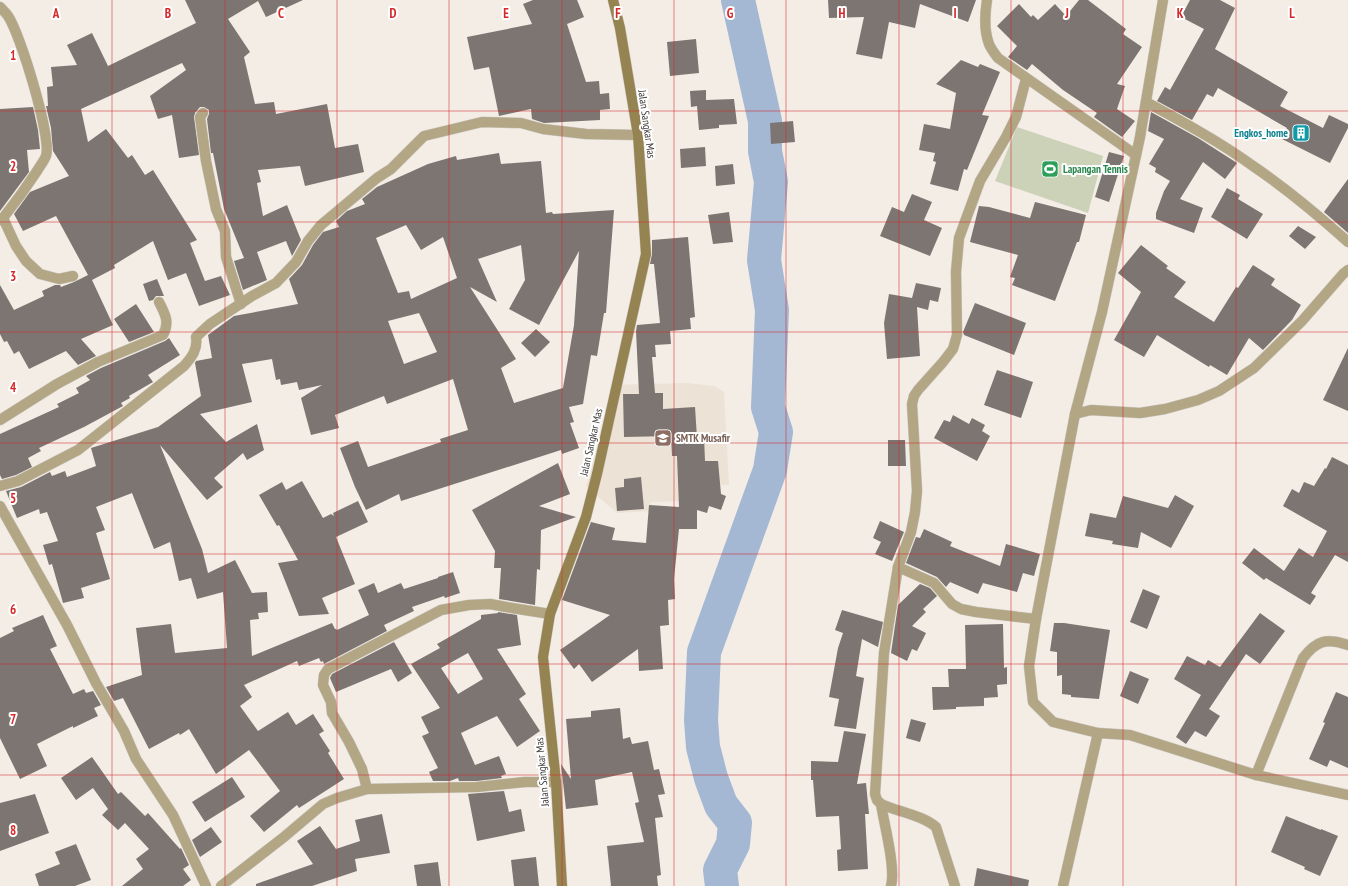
<svg xmlns="http://www.w3.org/2000/svg" width="1348" height="886" font-family="'PT Sans Narrow',sans-serif">
<style>
.built{fill:#ece2d5}
.green{fill:#cbd2b8}
.lines{fill:none;stroke-linecap:round;stroke-linejoin:round}
.river{stroke:#a4b8d4;stroke-width:34}
.building{fill:#7d7571;fill-rule:evenodd}
.street-casing{stroke:#cec9c3;stroke-width:11}
.secondary-casing{stroke:#cec9c3;stroke-width:11}
.street{stroke:#b2a685;stroke-width:10}
.secondary{stroke:#958351;stroke-width:10}
.grid{fill:none;stroke:#d62828;stroke-width:1;stroke-opacity:0.55}
.labels{text-anchor:middle;dominant-baseline:central;stroke-width:4;stroke-linejoin:round;paint-order:stroke}
.street-label{font-size:11px;fill:#3b3936;stroke:#fff}
.culture-label{font-size:11px;font-weight:bold;fill:#0d838f;stroke:#fff;text-anchor:end}
.leisure-label{font-size:11px;font-weight:bold;fill:#27864d;stroke:#fff;text-anchor:start}
.education-label{font-size:11px;font-weight:bold;fill:#785e54;stroke:#fff;text-anchor:start}
.grid-label{font-size:13px;text-anchor:middle;font-weight:bold;fill:#d62828;stroke:#fff;stroke-width:4;stroke-linejoin:round;paint-order:stroke}
</style>
<rect width="100%" height="100%" fill="#f3ede6"/>
<polygon class="built" points="686,383 714,386 724,392 729,485 690,485 687,501 651,502 649,511 617,513 586,486 615,385"/>
<polygon class="green" points="1017,127 1103,156 1088,213 995,181"/>
<g class="lines">
<polyline class="river" points="722,886 720,870 733,844 735,823 721,805 711,778 703,747 701,720 704,652 770,470 776,432 768,407 772,310 764,260 771,182 765,151 765,121 738,0"/>
</g>
<g class="building">
<polygon points="185,0 303,0 266,17 258,1 228,19 250,52 244,57 255,104 274,102 276,114 327,104 335,148 358,144 364,172 305,186 300,166 258,170 261,182 257,183 263,216 287,205 301,240 292,256 286,241 257,252 267,280 243,290 234,261 244,258 224,209 213,153 211,153 207,119 209,114 209,110 204,107 200,107 195,113 194,117 199,155 179,158 172,115 158,119 150,96 186,70 182,63 81,109 88,142 106,129 128,158 132,155 145,175 153,170 197,240 190,243 205,281 221,276 230,295 199,306 186,273 168,280 153,241 114,265 115,268 92,280 113,325 81,339 96,356 78,365 66,351 29,369 19,351 14,354 7,341 4,342 0,334 0,285 14,310 44,296 42,291 55,285 60,285 61,287 74,282 88,275 56,216 23,231 14,214 30,192 69,176 53,151 51,128 46,106 48,106 47,87 53,86 51,67 77,65 67,45 92,33 108,66 196,23"/>
<polygon points="533,0 577,0 584,17 567,24 586,82 599,81 600,94 609,93 610,109 600,110 600,120 544,123 532,119 531,109 499,116 489,67 474,70 467,37 532,24 523,4"/>
<polygon points="828,0 976,0 968,22 920,4 915,28 889,22 882,59 856,54 864,17 829,18"/>
<polygon points="1079,0 1088,0 1126,29 1123,34 1142,47 1117,84 1125,86 1117,109 1135,121 1122,137 1094,117 1097,113 1063,90 1032,64 1027,70 1008,57 1017,46 997,26 1019,4 1031,17 1033,15 1038,20 1055,4 1066,16"/>
<polygon points="1190,0 1220,0 1235,8 1215,49 1288,92 1280,106 1323,128 1329,115 1348,124 1348,128 1330,163 1282,139 1287,128 1218,88 1213,97 1207,94 1192,120 1157,101 1165,87 1170,90 1204,29 1181,17"/>
<polygon points="696,39 699,73 670,76 667,42"/>
<polygon points="961,60 978,67 980,64 1000,72 982,115 989,116 967,170 964,169 958,191 930,184 936,162 933,161 935,153 919,150 924,124 950,129 956,93 936,84"/>
<polygon points="706,90 706,100 734,99 737,124 719,125 719,128 699,130 697,106 691,107 690,91"/>
<polygon points="33,107 38,130 40,149 27,150 29,172 0,211 0,109"/>
<polygon points="1151,112 1198,138 1237,163 1225,179 1203,162 1180,199 1203,208 1194,233 1156,219 1156,213 1164,191 1170,181 1155,172 1156,168 1149,164 1164,139 1148,131"/>
<polygon points="793,121 795,142 771,144 770,123"/>
<polygon points="705,147 706,166 681,168 680,149"/>
<polygon points="1109,152 1124,156 1109,202 1095,197"/>
<path d="M499,153L501,164L541,161L546,213L552,212L553,214L614,210L606,313H604L597,356L591,355L583,404L569,407L574,422L570,423L579,448L562,454L561,450L401,501L399,494L366,510L355,487L340,448L358,441L368,467L441,442L440,439L468,430L453,379L387,404L384,396L335,415L339,428L311,435L301,398L322,385L299,390L297,382L281,385L280,379L276,380L272,359L242,364L252,402L200,414L226,442L257,424L264,450L247,460L243,453L214,478L223,487L207,500L160,445L202,549L208,573L235,560L252,593L267,592L268,612L258,613L259,619L250,620L252,656L332,623L335,629H336L337,630L369,615L358,590L374,583L378,593L401,583L404,589L438,578V577L453,572L460,593L445,598L444,596L412,607L414,611L384,625L387,631L324,664L323,661L321,662L319,658L299,666L297,661L244,685L252,697L240,706L258,731L288,712L296,725L313,714L324,731L319,734L330,751L328,753L344,779L299,808L297,805L264,832L250,816L280,791L249,750L216,774L189,729L180,735L179,733L149,749L123,698L114,701L106,687L142,675L136,628L171,624L175,653L227,648L223,592L197,599L191,578L179,581L170,542L154,549L132,493L96,507L105,530L96,533L110,579L81,588L84,598L63,603L52,564L49,565L43,545L58,541L47,512L40,514L39,509L17,518L6,491L21,487L50,472L52,476L65,471L67,477L96,466L91,448L158,427L201,396L195,363L196,361L212,358L208,335L234,316L298,304L289,279L302,265L313,245L323,232L339,227L336,221L347,211L365,204L362,199L377,187L428,164L456,156L457,160ZM406,225L421,250L443,237L457,278L411,299L409,291L398,293L376,238ZM521,245L525,280L509,309L539,325L579,251L574,325L563,388L514,403L501,368L516,359L470,287L497,302L478,259ZM419,313L437,352L404,364L388,321Z"/>
<polygon points="733,164 735,184 716,186 715,166"/>
<polygon points="1348,179 1348,233 1324,212"/>
<polygon points="1227,188 1240,195 1238,199 1263,214 1247,239 1211,217"/>
<polygon points="912,194 932,202 924,220 942,228 930,256 880,236 892,207 904,212"/>
<polygon points="1035,202 1086,215 1079,242 1077,242 1055,301 1012,285 1015,278 1010,277 1018,255 970,242 979,206 989,207 1030,218"/>
<polygon points="729,212 733,242 713,244 708,215"/>
<polygon points="1298,226 1316,237 1305,249 1289,236"/>
<polygon points="688,237 695,317 690,318 691,329 670,331 671,344 655,345 656,357 652,357 655,393 663,393 663,409 695,407 697,438 704,437 705,461 718,461 721,494 726,496 721,510 709,506 707,513 697,510 697,529 679,529 674,579 675,599 668,600 669,625 660,626 663,669 639,671 638,649 592,682 579,664 574,669 560,650 610,615 562,600 591,522 615,528 612,540 646,543 649,505 679,507 677,456 672,456 671,436 624,437 623,394 639,394 636,331 637,325 660,323 654,264 650,264 652,254 652,240"/>
<polygon points="1141,245 1168,266 1166,268 1186,282 1174,297 1214,322 1236,287 1238,288 1253,265 1275,279 1271,285 1301,305 1292,320 1263,350 1249,338 1227,375 1210,365 1209,367 1157,335 1144,357 1114,340 1141,292 1118,273"/>
<polygon points="157,279 164,296 156,296 153,300 149,301 143,284"/>
<polygon points="916,283 941,288 938,302 930,300 928,310 917,307 920,356 887,359 884,323 889,294 912,298"/>
<polygon points="975,303 1026,323 1014,355 964,335 963,332"/>
<polygon points="136,304 154,332 129,342 114,319"/>
<polygon points="536,329 550,342 535,357 521,343"/>
<polygon points="169,338 180,355 148,375 153,382 129,396 130,398 121,403 123,406 84,427 39,448 41,451 28,458 32,467 16,475 2,479 0,475 0,434 59,407 57,404 79,393 76,388 90,380 86,376 101,368 165,341"/>
<polygon points="1348,348 1348,411 1323,400"/>
<polygon points="997,370 1033,382 1021,418 984,405"/>
<polygon points="953,415 969,424 972,418 985,425 982,431 990,436 977,461 934,438 944,420 950,422"/>
<polygon points="888,440 905,440 906,466 888,466"/>
<polygon points="1332,457 1348,465 1348,562 1335,555 1311,593 1316,596 1310,605 1266,578 1264,580 1242,563 1254,548 1284,571 1299,548 1313,557 1327,531 1283,506 1292,489 1299,493 1304,482 1314,486 1325,468 1326,469"/>
<polygon points="558,463 570,494 539,506 576,517 541,530 540,570 537,569 535,605 499,599 501,568 494,568 495,551 472,510"/>
<polygon points="641,477 644,509 617,511 615,488 624,487 624,479"/>
<polygon points="302,481 323,518 331,514 334,516 333,513 358,501 368,522 336,537 355,584 322,598 329,614 299,616 278,563 298,560 279,525 277,526 259,495 282,482 286,490"/>
<polygon points="1175,495 1194,506 1171,548 1141,532 1138,548 1112,544 1113,541 1085,536 1090,513 1116,518 1123,496 1168,508"/>
<polygon points="880,521 904,532 892,561 875,554 881,542 873,538"/>
<polygon points="924,529 952,542 950,546 1000,566 1006,544 1040,554 1034,576 1023,573 1017,592 983,583 978,594 950,582 946,587 937,577 906,563 916,537 920,538"/>
<polygon points="920,584 930,588 937,596 923,609 926,612 912,626 926,633 917,651 912,649 907,661 891,653 898,605"/>
<polygon points="1143,589 1160,596 1147,629 1130,622"/>
<polygon points="842,610 883,622 878,647 862,639 856,676 864,678 856,729 834,726 839,699 829,697 838,648 843,633 835,630"/>
<path d="M498,612L517,615L521,645L497,649L526,694L519,699L540,731L517,747L497,716L461,733L475,765L499,756L506,774L501,776L502,778L477,781H459L458,778L450,781H433L429,772L438,768L422,736L429,733L421,717L440,708L411,664L440,648L437,644L481,619V615L498,613ZM468,653L483,679L458,694L441,668Z"/>
<polygon points="1260,613 1285,631 1260,664 1246,654 1209,709 1220,716 1206,737 1195,731 1186,744 1176,737 1201,695 1174,679 1187,656 1205,665 1208,660 1220,667"/>
<polygon points="43,615 57,646 50,649 73,694 84,689 86,693 93,691 101,705 94,708 98,716 73,728 73,726 37,744 47,766 20,779 0,738 0,638 14,631 12,628"/>
<polygon points="1054,623 1064,623 1110,630 1099,699 1071,697 1071,695 1062,694 1062,675 1057,676 1057,652 1050,651"/>
<polygon points="1003,624 1004,668 1007,667 1007,684 997,685 998,697 984,698 984,706 956,707 956,709 933,710 932,687 949,687 948,669 966,669 965,625"/>
<polygon points="394,642 412,673 398,682 391,669 336,692 330,678 332,674"/>
<polygon points="1130,671 1149,679 1138,704 1120,696"/>
<polygon points="1336,692 1348,697 1348,768 1330,760 1327,767 1309,759 1325,723 1323,722"/>
<polygon points="620,708 623,739 630,737 632,744 648,741 654,770 659,769 665,794 658,795 663,817 655,818 661,875 657,876 658,886 611,886 607,846 644,842 635,803 639,802 632,772 595,780 598,805 566,809 561,764 571,779 566,719 591,717 591,711"/>
<polygon points="911,719 926,723 920,742 906,738"/>
<polygon points="844,731 866,734 857,784 866,783 869,814 865,814 868,869 838,871 837,850 841,849 839,816 816,817 813,780 811,780 811,761 838,762"/>
<polygon points="92,757 118,794 121,792 145,816 148,813 180,849 181,848 189,865 183,869 191,880 183,886 122,886 143,869 136,859 149,849 125,823 118,830 102,815 108,809 93,788 76,800 61,778"/>
<polygon points="232,777 245,797 205,822 192,802"/>
<polygon points="504,791 509,812 521,809 525,831 477,841 468,794"/>
<polygon points="35,794 49,833 0,851 0,803"/>
<polygon points="382,814 390,853 355,859 357,871 312,886 256,886 256,884 313,864 297,841 320,826 336,849 360,841 355,820"/>
<polygon points="1286,816 1321,830 1321,829 1338,836 1320,876 1304,869 1305,867 1271,852"/>
<polygon points="211,827 222,842 200,857 192,840"/>
<polygon points="76,844 91,880 75,886 39,886 35,874 60,864 55,852"/>
<polygon points="536,857 539,886 514,886 511,860"/>
<polygon points="438,862 441,886 417,886 414,865"/>
<polygon points="977,868 1029,880 1028,886 974,886"/>
</g>
<g class="lines">
<defs>
<g id="street">
<path d="M987,0C985,13 984,31 989,44C991,49 995,54 998,58L1136,155"/>
<polyline points="1163,0 1140,137 1102,312 1075,414 1036,619 1029,666 1033,702 1053,722 1098,733 1130,735 1256,775 1348,795"/>
<path d="M0,7C3,10 6,13 8,16C20,33 52,138 46,156C44,161 40,166 37,171C26,188 15,203 3,218L0,220"/>
<path d="M1146,102C1183,122 1220,142 1253,166C1287,189 1318,215 1348,242"/>
<polyline points="203,113 200,117 206,161 216,209 225,231 226,257 241,304"/>
<polyline points="3,218 16,246 26,261 40,274 59,279 73,276"/>
<polyline points="1075,414 1091,410 1140,413 1165,409 1198,400 1219,391 1254,368 1302,321 1343,274 1348,270"/>
<path d="M0,420L57,384L98,362L163,335C170,322 165,314 159,302"/>
<path d="M0,486L18,481L78,450L184,366C192,357 198,349 196,337L210,324L252,296L276,283L296,262L308,241L321,225L377,178L391,169L424,136L482,122L521,123L543,129L586,134L638,135"/>
<polyline points="0,506 67,625 96,683 124,731 136,759 173,815 206,886"/>
<polyline points="898,567 934,583 952,604 961,609 976,612 1036,619"/>
<path d="M1256,775L1303,658C1317,640 1326,638 1348,645"/>
<polyline points="367,789 362,769 349,742 332,713 331,702 323,685 324,675 328,669 441,610 469,605 490,604 506,607 550,614"/>
<path d="M881,804C884,824 896,868 891,886"/>
<polyline points="221,886 284,837 323,804 337,798 367,789 477,787 525,782 556,782"/>
<path d="M955,886L936,827C922,815 898,812 881,804L877,800L875,794L884,653L898,567L911,532L915,512L917,491L912,404L914,396L918,390L943,362L953,349L957,335L956,272L959,238L980,181L1006,137L1016,117L1026,79"/>
<polyline points="1063,886 1098,733"/>
</g>
<polyline id="secondary" points="562,886 556,782 543,657 550,614 586,517 597,474 646,254 638,135 620,28 613,0"/>
</defs>
<use href="#street" class="street-casing"/>
<use href="#secondary" class="secondary-casing"/>
<use href="#street" class="street"/>
<use href="#secondary" class="secondary"/>
</g>
<path class="grid" d="M112,0V886M225,0V886M337,0V886M449,0V886M562,0V886M674,0V886M786,0V886M899,0V886M1011,0V886M1123,0V886M1236,0V886M0,111H1348M0,222H1348M0,332H1348M0,443H1348M0,554H1348M0,664H1348M0,775H1348"/>
<defs>
<symbol id="building-square" viewBox="-11 -11 22 22"><rect x="-9" y="-9" width="18" height="18" rx="4" fill="#0f9aa8" stroke="#fff"/><path d="M-4-6H4V6H1V3H-1V6H-4ZM-2.5-4.3h1.7v1.8h-1.7ZM.8-4.3h1.7v1.8H.8ZM-2.5-1h1.7V.8h-1.7ZM.8-1h1.7V.8H.8Z" fill="#fff"/></symbol>
<symbol id="stadium-square" viewBox="-11 -11 22 22"><rect x="-9" y="-9" width="18" height="18" rx="4" fill="#2e9e5b" stroke="#fff"/><path d="M0-5a6.5 5 0 1 0 0 10a6.5 5 0 1 0 0-10ZM-3.5-1.8h7v3.6h-7Z" fill="#fff"/></symbol>
<symbol id="school-square" viewBox="-11 -11 22 22"><rect x="-9" y="-9" width="18" height="18" rx="4" fill="#8d6e63" stroke="#fff"/><path d="M0-5L7-2L0 1L-7-2ZM-4 1L0 2.5L4 1V4Q0 6-4 4Z" fill="#fff"/></symbol>
</defs>
<g fill-rule="evenodd">
<use href="#building-square" x="1291" y="123" width="20" height="20"/>
<use href="#stadium-square" x="1040" y="159" width="20" height="20"/>
<use href="#school-square" x="653" y="428" width="20" height="20"/>
</g>
<g class="labels">
<g class="street-label">
<text transform="translate(647 124) rotate(82)">Jalan Sangkar Mas</text>
<text transform="translate(591 442) rotate(-77)">Jalan Sangkar Mas</text>
<text transform="translate(542 772) rotate(-95)">Jalan Sangkar Mas</text>
</g>
<g class="culture-label">
<text x="1288" y="133">Engkos_home</text>
</g>
<g class="leisure-label">
<text x="1063" y="169">Lapangan Tennis</text>
</g>
<g class="education-label">
<text x="676" y="438">SMTK Musafir</text>
</g>
</g>
<g class="grid-label">
<text x="56" y="18">A</text>
<text x="168" y="18">B</text>
<text x="281" y="18">C</text>
<text x="393" y="18">D</text>
<text x="506" y="18">E</text>
<text x="618" y="18">F</text>
<text x="730" y="18">G</text>
<text x="842" y="18">H</text>
<text x="955" y="18">I</text>
<text x="1067" y="18">J</text>
<text x="1180" y="18">K</text>
<text x="1292" y="18">L</text>
<text x="13" y="60">1</text>
<text x="13" y="171">2</text>
<text x="13" y="281">3</text>
<text x="13" y="392">4</text>
<text x="13" y="503">5</text>
<text x="13" y="614">6</text>
<text x="13" y="724">7</text>
<text x="13" y="835">8</text>
</g>
</svg>
